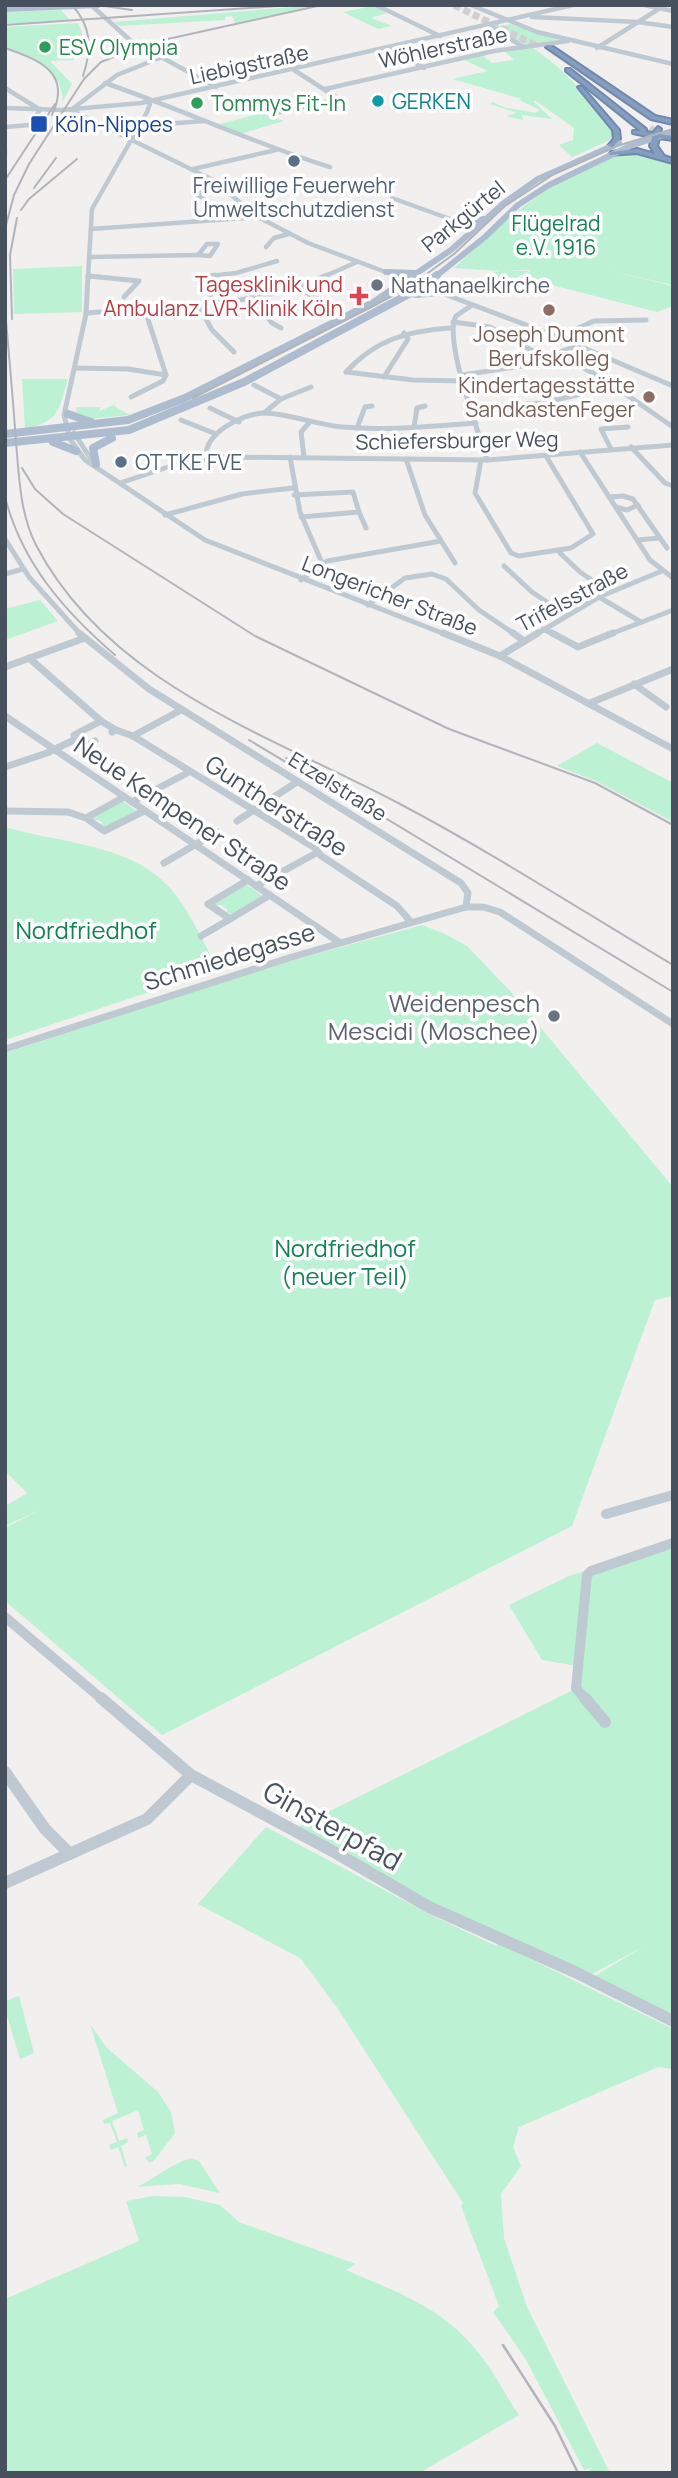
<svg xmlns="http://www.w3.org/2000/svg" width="678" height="2478" font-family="Manrope,sans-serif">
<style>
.green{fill:#bcf1d4}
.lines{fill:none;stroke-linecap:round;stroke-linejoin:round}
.highway-tunnel{stroke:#d0cfd2;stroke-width:7;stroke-dasharray:7 3.5;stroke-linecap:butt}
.highway-casing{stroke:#7089ac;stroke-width:4}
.minor-far4{stroke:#bfc9d2;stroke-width:4.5}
.minor-far3{stroke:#bfc9d2;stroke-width:5}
.minor-far2{stroke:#bfc9d2;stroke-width:7}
.minor-far1{stroke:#bfc9d2;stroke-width:10}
.minor{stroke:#bfc9d2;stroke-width:12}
.major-far1{stroke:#aebccf;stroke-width:6}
.major{stroke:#aebccf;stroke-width:8}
.highway{fill:#859ec0;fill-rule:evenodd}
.tram-far1{stroke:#b1b4ba;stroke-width:2}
.tram{stroke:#b1b4ba;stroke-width:2.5}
.rail{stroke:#b1b4ba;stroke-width:2}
.leisure-dot{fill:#2e9e5b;stroke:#fff;stroke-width:2.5}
.culture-dot{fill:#0f9aa8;stroke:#fff;stroke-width:2.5}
.transit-dot{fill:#1a4fb4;stroke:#fff;stroke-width:2.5}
.service-dot{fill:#5c6f8a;stroke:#fff;stroke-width:2.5}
.worship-dot{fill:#6b7280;stroke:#fff;stroke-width:2.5}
.health-dot{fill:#e0444e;stroke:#fff;stroke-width:2.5}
.education-dot{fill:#8d6e63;stroke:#fff;stroke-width:2.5}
.labels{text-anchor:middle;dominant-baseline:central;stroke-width:7;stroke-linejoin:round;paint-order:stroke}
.far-leisure-label{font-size:21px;fill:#27864d;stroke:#fff;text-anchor:start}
.far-street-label{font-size:21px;fill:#47515e;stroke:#fff}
.far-culture-label{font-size:21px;fill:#0d838f;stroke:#fff;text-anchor:start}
.far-transit-label{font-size:21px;fill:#164399;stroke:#fff;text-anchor:start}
.far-service-label{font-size:21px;fill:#4e5e75;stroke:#fff}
.far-park-label{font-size:21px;fill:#148353;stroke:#fff}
.far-health-label{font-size:21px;fill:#be3a42;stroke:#fff;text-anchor:end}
.far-worship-label{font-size:21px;fill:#5b616d;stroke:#fff;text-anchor:start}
.far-education-label{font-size:21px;fill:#785e54;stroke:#fff}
.street-label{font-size:24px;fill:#47515e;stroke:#fff}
.park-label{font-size:24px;fill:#148353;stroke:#fff}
.worship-label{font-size:24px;fill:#5b616d;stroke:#fff;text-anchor:end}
.near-street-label{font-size:28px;fill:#47515e;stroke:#fff}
</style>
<rect width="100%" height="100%" fill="#f2efef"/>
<g class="green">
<polygon points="318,5 235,23 232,16 225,17 225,20 119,26 114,22"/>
<polygon points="373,6 387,13 371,18 392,26 378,29 343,12"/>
<polygon points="61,10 70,20 5,24 5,12"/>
<path d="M78,23L82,33L81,55L76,56L73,60L50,61L72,84L63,101C61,68 34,56 5,47V27Z"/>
<polygon points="510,24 560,40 522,45 495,27"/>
<path d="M531,47C565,68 592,102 616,133L615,138L572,157L559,145L573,140L574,128L536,101H533L552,119L522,115L523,120L506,116L517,113L490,104L493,102C504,110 521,109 535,113L540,110L519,100L522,99L452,79L488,71L464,60L482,55L492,63L514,60L504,51Z"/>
<polygon points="262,113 284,121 240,134 220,124"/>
<polygon points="634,152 658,158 673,165 673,285 606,270 673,286 673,306 657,312 521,277 531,270 500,271 529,271 504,284 497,281 494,272 499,271 454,268 505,220 552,186 621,153"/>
<polygon points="82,266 82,312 14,314 13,269"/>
<path d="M22,379H68C58,411 60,421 25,429Z"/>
<polygon points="116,404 114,406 130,415 89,419 74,411 77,411 76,407 101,407 99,411"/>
<polygon points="40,600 58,621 5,640 5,609"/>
<polygon points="597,743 673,783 673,822 596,781 557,766"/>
<polygon points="122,801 138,812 105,828 99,825 103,823 98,820 92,820 92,817"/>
<path d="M5,827C58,843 127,843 167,885C189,908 203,942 218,969L5,1040Z"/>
<polygon points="245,884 263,896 233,914 226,913 228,910 221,905 215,906 215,903"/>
<polygon points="422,925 445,934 467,946 511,992 673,1187 673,1296 655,1300 572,1526 162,1735 5,1601 5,1528 42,1509 5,1526 5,1506 27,1493 5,1471 5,1053 272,966"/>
<polygon points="673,1543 673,2017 593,1977 643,1947 590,1975 413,1894 350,1854 296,1828 577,1688 577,1666 542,1660 509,1605 569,1576"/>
<polygon points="266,1827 435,1917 496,1946 498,1943 673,2029 673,2069 658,2067 519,2127 513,2147 521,2166 501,2194 504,2238 527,2307 610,2473 587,2473 592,2468 584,2470 525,2358 493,2312 499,2306 461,2206 463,2203 338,2009 300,1958 198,1904"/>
<polygon points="19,1996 34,2053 20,2059 5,2009 5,2001"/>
<polygon points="90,2024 107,2048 158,2092 171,2112 175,2133 153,2162 149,2162 145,2158 152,2154 146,2135 138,2138 137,2133 144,2130 138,2110 112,2121 119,2141 127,2138 128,2142 121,2146 127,2166 125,2167 118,2147 111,2150 109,2145 117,2142 110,2123 104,2124 103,2120 118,2113"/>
<path d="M192,2158L199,2161L220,2193L179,2184L137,2187C156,2178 171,2163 192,2158Z"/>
<path d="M153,2196L185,2197L220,2205L239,2222L356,2264L346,2270C399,2293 445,2308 481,2356C496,2375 505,2395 519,2415L419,2473H5V2299L139,2241L126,2201Z"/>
</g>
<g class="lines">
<g class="highway-tunnel">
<polyline points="454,5 539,47"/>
<polyline points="650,128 667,140"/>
</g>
<defs>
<g id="highway">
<polygon points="546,45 550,45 655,116 673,120 673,124 651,119 546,47"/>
<polygon points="566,69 570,69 646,129 646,132 653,133 658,127 661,129 660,134 673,136 673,140 659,138 657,146 664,156 673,159 673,163 637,153 609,155 611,152 637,149 655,154 650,146 652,137 633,133 633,131 641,131 566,71"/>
<polygon points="578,87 582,87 619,130 620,139 613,147 608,146 614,139 613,130"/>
</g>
</defs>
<use href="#highway" class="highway-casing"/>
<g class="minor-far4">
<polyline points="376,5 440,36"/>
<polyline points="471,5 537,32 673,64"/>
<polyline points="644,5 673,11"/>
<polyline points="92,6 130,40 216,87"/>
<polyline points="532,17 638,22 673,27"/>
<polyline points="489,25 523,47"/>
<polyline points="391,48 424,68"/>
<polyline points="597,48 665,5"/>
<path d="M105,83C181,109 253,143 330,167"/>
<polyline points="5,88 39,109"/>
<polyline points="325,89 494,51 568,41"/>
<polyline points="5,108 62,110 141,103 573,5"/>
<polyline points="71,110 213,180 258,217 308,243 399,277"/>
<polyline points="71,110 117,75 162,57"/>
<polyline points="275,113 339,99 294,70"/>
<polyline points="138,126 204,121"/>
<polyline points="5,127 29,125 41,109"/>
<polyline points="5,151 5,154"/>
<polyline points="193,169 276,150"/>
<polyline points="392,198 475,228"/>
<polyline points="207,200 195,194 224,187"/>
<polyline points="91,229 258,217"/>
<polygon points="207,244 218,244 210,256 198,255"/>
<polyline points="266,247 274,238 289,234"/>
<polyline points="89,257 198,255"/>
<polyline points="89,276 101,277"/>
<polyline points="88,277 92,209 147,112 150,104 148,102"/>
<polyline points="201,277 236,273 277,261"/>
<polyline points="323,277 357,262"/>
</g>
<g class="minor-far3">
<polyline points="88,275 86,314 64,415 70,439 85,460 205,540 447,635"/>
<polyline points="215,275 201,277 216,304"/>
<polyline points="394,275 558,337 673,386"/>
<polyline points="89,276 139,281 124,297"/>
<polyline points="299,288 333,308"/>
<polyline points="253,299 272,323 281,328"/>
<path d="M472,305L456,316C443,340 479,432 487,460"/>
<polyline points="199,306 212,330 234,352"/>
<path d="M86,313C166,306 253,309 327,275"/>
<polyline points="453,322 490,327 547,359"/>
<polyline points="558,337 594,321 646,320"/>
<polyline points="75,368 128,369 166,375"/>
<polyline points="584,368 614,386"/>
<path d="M346,372C376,339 408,331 451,328"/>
<polyline points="346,372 413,380 464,381"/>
<polyline points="462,375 522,366 579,345"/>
<polyline points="384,377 408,339 404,333"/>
<polyline points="254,385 281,399 264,413"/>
<polyline points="131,397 163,381 166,375 145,310"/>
<polyline points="281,399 311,387"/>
<polyline points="473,407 543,403 614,386 673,427"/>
<polyline points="210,408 239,422"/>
<polyline points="181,420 216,434"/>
<polyline points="414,427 417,408 425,406"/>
<polyline points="357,428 365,407 372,406"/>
<polyline points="74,433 93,462"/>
<polyline points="631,447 665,483 673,486"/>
<polyline points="611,449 601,429 628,427"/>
<polyline points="580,452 650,560 673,578"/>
<polyline points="290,457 300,512 322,563"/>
<polyline points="304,457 301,432 309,423"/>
<path d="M206,459C203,434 241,414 263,413C282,412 319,425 342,427C387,431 432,426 476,423"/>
<polyline points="406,459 425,515 455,563"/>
<polyline points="481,460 475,493 511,553 519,556 571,548 593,534 546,456"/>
<polyline points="120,483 180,463 222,457 487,460 673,445"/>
<polyline points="294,495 353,492 359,512 301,517"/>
<polyline points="609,497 623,496 633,499 667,548"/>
<polyline points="616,507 627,510 638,505"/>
<polyline points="359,512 366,528"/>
<polyline points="165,515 242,494 293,488"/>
<polyline points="5,539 29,577 81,635"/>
<polyline points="638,540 659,538"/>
<polyline points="560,553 580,572 609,592"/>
<polyline points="504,566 532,592 566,615"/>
<polyline points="5,574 23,569"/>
<polyline points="301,580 327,561 441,541"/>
<polyline points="599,597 641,622"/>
<polyline points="368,605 405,578 432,574 446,579 479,610 516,635"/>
<polyline points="543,629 555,635"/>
<polyline points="535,635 599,597 662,571"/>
<polyline points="608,635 673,610"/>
</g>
<g class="minor-far2">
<polyline points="79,633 149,689 461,883 468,893 466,907"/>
<polyline points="443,633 500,656 673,749"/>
<polyline points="513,633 524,641"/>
<polyline points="552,633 578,647 613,633"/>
<polyline points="500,656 538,633"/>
<polyline points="29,658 101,721"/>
<polyline points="5,667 82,639"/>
<polyline points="634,684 666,707"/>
<polyline points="590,703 673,669"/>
<polyline points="5,716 339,942"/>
<polyline points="116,730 133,736 315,848 320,855 397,906 411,922"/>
<polyline points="133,736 181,710"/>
<polyline points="95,741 88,745 74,735 101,721 116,730 112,732"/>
<polyline points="5,767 47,753 78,738"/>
<polyline points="124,797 86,818 104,831 144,811"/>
<polyline points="132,802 189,772"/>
<polyline points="5,811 68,812 86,818"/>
<polyline points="237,821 297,782"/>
<polyline points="164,863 217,832"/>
<polyline points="248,880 208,904 230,919 270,895"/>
<polyline points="256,886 318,852"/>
<polyline points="201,936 230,919"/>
<polyline points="5,1049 292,957 466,907 483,907 500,912 673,1024"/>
</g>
<g class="minor-far1">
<polyline points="606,1514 673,1495"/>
<polyline points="5,1617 103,1700"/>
<polyline points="586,1700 576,1688 587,1575 591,1571 673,1543"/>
</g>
<g class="minor">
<polyline points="101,1698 191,1775 336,1853 429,1907 575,1972 673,2021"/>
<polyline points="585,1698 605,1722"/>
<polyline points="5,1772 45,1829 70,1854"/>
<polyline points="5,1883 147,1819 191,1775"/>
</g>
<g class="major-far1">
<polyline points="5,9 98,5"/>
<polyline points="453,220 466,222 484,219"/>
<polyline points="386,272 417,273"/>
<polyline points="411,277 451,250 504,203 538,179 619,143"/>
<polyline points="435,277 485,237 518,205 549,185 630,146 673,132"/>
</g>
<g class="major">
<polyline points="416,294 439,292 434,287 434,279"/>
<polyline points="68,414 91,422"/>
<polyline points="5,434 128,420 185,398 375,302 414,275"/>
<polyline points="53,442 76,451"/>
<polyline points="5,443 129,430 244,382 424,286 437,275"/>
<polyline points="96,464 93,448 112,438"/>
</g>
<use href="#highway" class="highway"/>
<polyline class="tram-far1" points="193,398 406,289 454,254 505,206 554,174 617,146 673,129"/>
<polyline class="tram" points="503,2345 555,2426 578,2473"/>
<g class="rail">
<path d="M72,5C92,27 92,49 83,76"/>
<polyline points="97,5 132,10"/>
<polyline points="5,25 278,6"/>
<path d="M5,48C40,60 72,73 52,115"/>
<polyline points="5,180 55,104"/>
<polyline points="34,188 56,158"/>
<polyline points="21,210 29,199 77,159"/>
<polyline points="5,229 14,195 29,164 84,79 101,62 145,44 322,5"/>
<path d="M5,310C9,354 13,398 16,442C19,476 20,514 36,545C108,684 270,735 400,804C493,853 582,911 673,965"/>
<polyline points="12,319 10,255 17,218"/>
<polyline points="22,468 35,489 63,514 255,636 449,729 595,783 673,825"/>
<path d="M5,497C22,563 64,611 115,655"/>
<polyline points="249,740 294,767"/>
<polyline points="286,758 673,992"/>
</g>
</g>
<g class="leisure-dot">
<circle cx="45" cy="47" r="7"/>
<circle cx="197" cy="103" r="7"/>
</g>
<circle class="culture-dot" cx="378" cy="101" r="7"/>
<rect class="transit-dot" x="30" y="115" width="18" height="18" rx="3.5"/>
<g class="service-dot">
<circle cx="294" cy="161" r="7"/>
<circle cx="121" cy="462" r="7"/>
</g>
<g class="worship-dot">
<circle cx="377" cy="285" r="7"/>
<circle cx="554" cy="1016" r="7"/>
</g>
<path class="health-dot" d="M355.5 285.5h7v7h7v7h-7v7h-7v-7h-7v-7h7z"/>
<g class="education-dot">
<circle cx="549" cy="310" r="7"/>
<circle cx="649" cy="397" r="7"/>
</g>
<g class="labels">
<g class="far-leisure-label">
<text x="59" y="47">ESV Olympia</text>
<text x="211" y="103">Tommys Fit-In</text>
</g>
<g class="far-street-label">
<text transform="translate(443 47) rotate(-12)">Wöhlerstraße</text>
<text transform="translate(249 64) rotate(-12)">Liebigstraße</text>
<text transform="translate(463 216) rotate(-39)">Parkgürtel</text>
<text transform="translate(457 440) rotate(-1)">Schiefersburger Weg</text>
<text transform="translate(390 595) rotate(21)">Longericher Straße</text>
<text transform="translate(572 597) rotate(-28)">Trifelsstraße</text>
<text transform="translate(338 786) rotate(32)">Etzelstraße</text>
</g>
<g class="far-culture-label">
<text x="392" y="101">GERKEN</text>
</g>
<g class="far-transit-label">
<text x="55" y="124">Köln-Nippes</text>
</g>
<g class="far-service-label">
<text x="294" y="185">Freiwillige Feuerwehr<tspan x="294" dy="24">Umweltschutzdienst</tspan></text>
<text x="135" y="462" text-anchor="start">OT TKE FVE</text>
</g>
<g class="far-park-label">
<text x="556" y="223">Flügelrad<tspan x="556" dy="24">e.V. 1916</tspan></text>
</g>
<g class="far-health-label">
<text x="343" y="284">Tagesklinik und<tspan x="343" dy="24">Ambulanz LVR-Klinik Köln</tspan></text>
</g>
<g class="far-worship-label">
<text x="391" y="285">Nathanaelkirche</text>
</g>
<g class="far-education-label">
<text x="549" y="334">Joseph Dumont<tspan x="549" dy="24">Berufskolleg</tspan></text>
<text x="635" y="385" text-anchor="end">Kindertagesstätte<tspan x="635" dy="24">SandkastenFeger</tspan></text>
</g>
<g class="street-label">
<text transform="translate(277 805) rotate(33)">Guntherstraße</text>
<text transform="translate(183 813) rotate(34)">Neue Kempener Straße</text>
<text transform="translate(229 956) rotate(-17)">Schmiedegasse</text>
</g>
<g class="park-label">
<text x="86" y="929">Nordfriedhof</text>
<text x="345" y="1247">Nordfriedhof<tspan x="345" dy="28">(neuer Teil)</tspan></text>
</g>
<g class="worship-label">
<text x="540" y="1002">Weidenpesch<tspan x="540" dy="28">Mescidi (Moschee)</tspan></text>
</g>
<g class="near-street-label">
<text transform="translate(333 1825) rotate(29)">Ginsterpfad</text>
</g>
</g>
<rect width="678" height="2478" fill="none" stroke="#47515e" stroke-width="14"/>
</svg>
